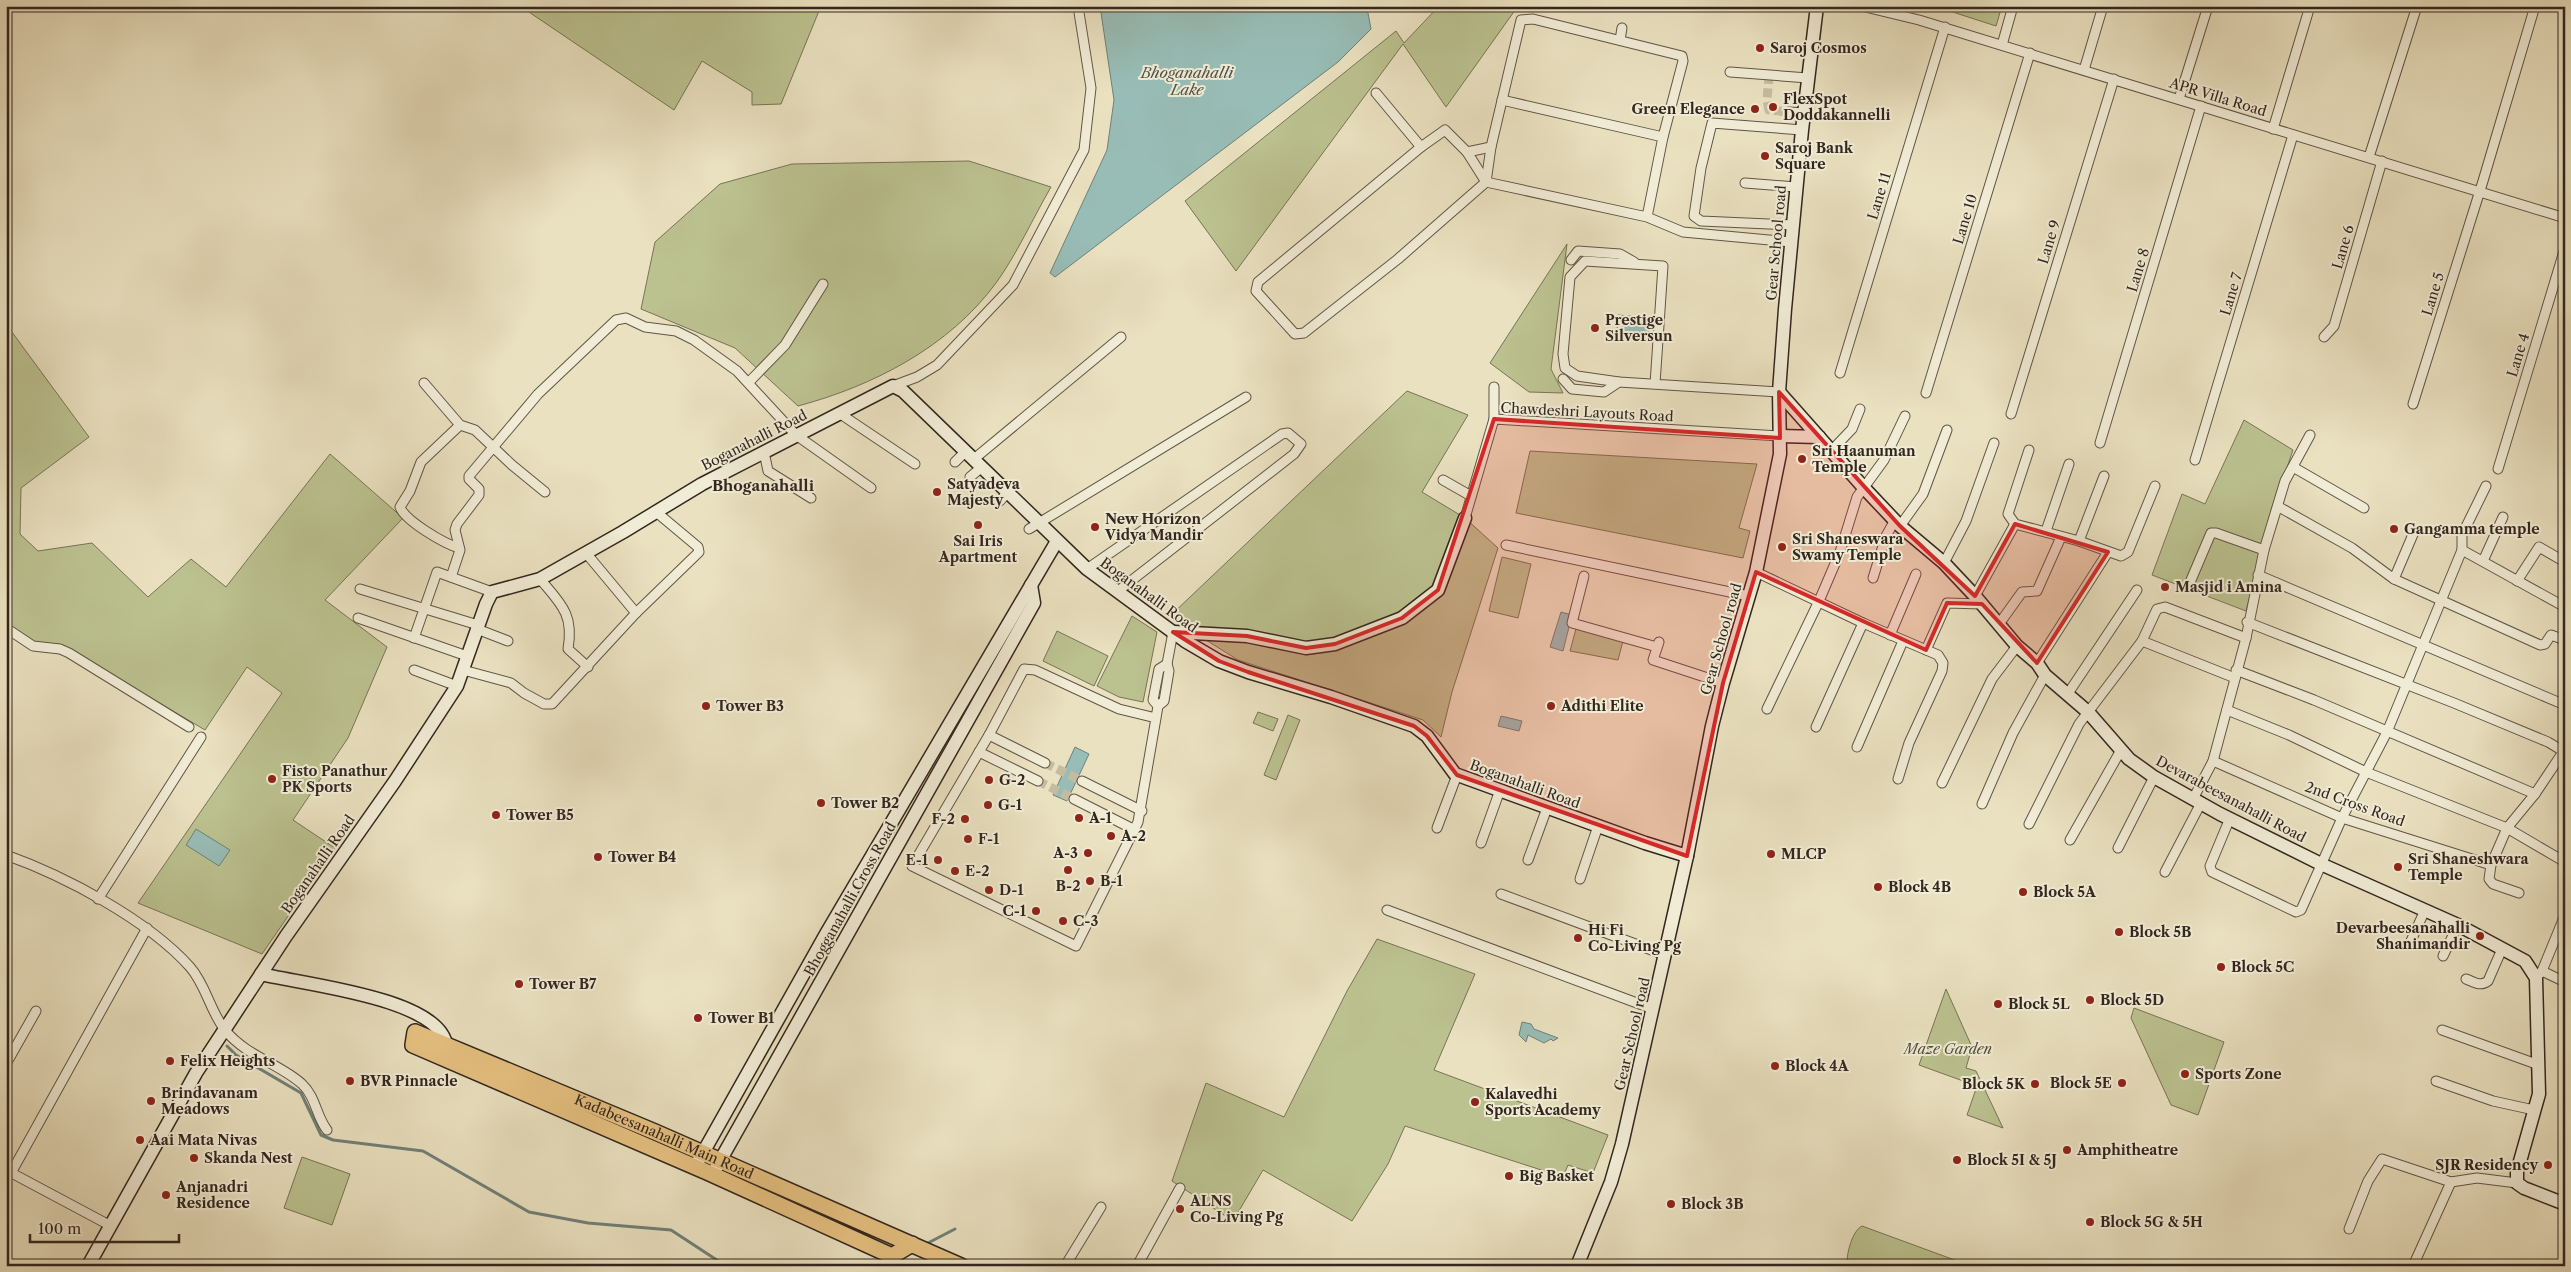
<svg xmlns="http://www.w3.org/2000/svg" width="2571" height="1272" font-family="'Libre Caslon Text',serif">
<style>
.green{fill:#bbc18f;stroke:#777456}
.water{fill:#98bdb6;stroke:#708179}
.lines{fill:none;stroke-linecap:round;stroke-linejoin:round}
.stream{stroke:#708179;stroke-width:3}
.street-tunnel{stroke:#c5bca0;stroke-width:9;stroke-dasharray:9 4.5;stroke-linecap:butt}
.street-casing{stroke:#615546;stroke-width:11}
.secondary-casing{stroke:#33261e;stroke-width:15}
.primary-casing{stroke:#33261e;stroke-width:18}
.street{stroke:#f1ecd6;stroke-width:9}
.secondary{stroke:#f1ecd6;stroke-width:12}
.primary{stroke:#e5c080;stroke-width:15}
.marked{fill:#d62828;fill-opacity:0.2;stroke:#d62828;stroke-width:4;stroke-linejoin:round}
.poi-dot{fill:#8f2418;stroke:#f1ecd6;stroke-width:2}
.labels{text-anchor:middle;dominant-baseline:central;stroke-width:4;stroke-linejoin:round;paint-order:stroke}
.poi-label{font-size:14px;font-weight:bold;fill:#33261e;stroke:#f1ecd6;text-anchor:start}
.street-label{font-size:14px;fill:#33261e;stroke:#f1ecd6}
.park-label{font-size:14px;font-style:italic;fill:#554d3a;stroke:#f1ecd6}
.water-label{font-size:15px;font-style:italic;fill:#51534c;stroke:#f1ecd6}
.neighbourhood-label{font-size:15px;font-weight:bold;fill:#33261e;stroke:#f1ecd6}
</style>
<rect width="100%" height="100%" fill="#eae1c0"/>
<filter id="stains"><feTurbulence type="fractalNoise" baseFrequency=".004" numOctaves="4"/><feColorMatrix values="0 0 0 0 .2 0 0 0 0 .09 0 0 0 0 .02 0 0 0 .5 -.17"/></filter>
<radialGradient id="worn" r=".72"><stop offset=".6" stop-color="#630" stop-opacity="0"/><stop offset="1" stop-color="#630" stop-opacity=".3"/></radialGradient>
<g class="green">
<polygon points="520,6 821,6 781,104 752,105 752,92 702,61 674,110"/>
<polygon points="1439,6 1518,6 1446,107 1403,44 1236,271 1185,201 1396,31 1404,43"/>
<polygon points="1934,6 2002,6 1996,26"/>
<path d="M969,161L1051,187C1033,218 1017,254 996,283C949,347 873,386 798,406L735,348L641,309L655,242L720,184L792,164Z"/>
<polygon points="1567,244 1551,369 1563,393 1529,392 1490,363"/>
<polygon points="6,324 89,437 21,488 20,534 38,551 92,543 148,597 191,559 226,587 330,454 403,518 325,600 387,647 348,738 293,820 335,848 262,954 138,903 282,693 247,667 205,730 72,651 34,649 6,628"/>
<polygon points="1407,391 1468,415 1422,492 1465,518 1498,548 1452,692 1441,737 1423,720 1238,660 1169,617"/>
<polygon points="2244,420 2293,450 2268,523 2246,611 2152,575 2182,494 2205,504"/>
<polygon points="1530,451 1757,464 1739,528 1750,531 1743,558 1516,513"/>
<polygon points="1502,557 1531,564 1518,618 1489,611"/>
<polygon points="1132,616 1157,632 1143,702 1119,697 1097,686"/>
<polygon points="1577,625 1623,641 1618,660 1570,651"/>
<polygon points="1057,631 1108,656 1094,686 1043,661"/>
<polygon points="1258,712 1278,719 1273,731 1253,723"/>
<polygon points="1288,715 1300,720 1276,780 1264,775"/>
<polygon points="1377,939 1475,974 1434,1070 1608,1135 1593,1173 1568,1165 1563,1177 1405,1126 1388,1164 1352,1221 1263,1170 1233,1221 1172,1181 1206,1083 1284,1117 1347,991"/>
<polygon points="1946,989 1972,1047 1966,1068 1976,1071 2003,1128 1967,1115 1977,1086 1919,1065"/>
<polygon points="2134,1008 2224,1042 2198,1115 2171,1105 2131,1018"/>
<polygon points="302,1157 350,1174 332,1225 284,1208"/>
<path d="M1862,1226L1971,1266H1847C1846,1255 1852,1231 1862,1226Z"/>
</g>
<g class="water">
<polygon points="1100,6 1363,6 1368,13 1371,29 1338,62 1055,277 1050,273 1107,150 1114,100"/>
<polygon points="1618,315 1650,318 1649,334 1617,331"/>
<polygon points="1561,612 1572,615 1563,651 1550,647"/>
<polygon points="1501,716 1522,721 1519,731 1498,726"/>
<polygon points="1075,747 1089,754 1067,801 1053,795"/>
<polygon points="196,829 230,850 219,866 186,845"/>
<polygon points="1522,1022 1531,1024 1534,1029 1558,1038 1553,1041 1551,1039 1544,1043 1528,1035 1526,1042 1519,1035"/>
</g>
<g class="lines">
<g class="stream">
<polyline points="227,1046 236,1055 301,1093 321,1135 333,1140 423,1151 529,1212 588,1223 671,1230 726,1266"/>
<polyline points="926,1244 955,1229"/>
<polyline points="885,1266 894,1261"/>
</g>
<g class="street-tunnel">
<polyline points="1769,75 1767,100 1769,110 1789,112"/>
<polyline points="1045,763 1082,781"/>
<polyline points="1038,781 1074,799"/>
</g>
<defs>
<g id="street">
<polyline points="1861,6 1919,20 2565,218"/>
<polyline points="1620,40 1622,28"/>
<polyline points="2002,45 2013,6"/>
<polyline points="2084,70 2103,6"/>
<polyline points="1730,72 1808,78"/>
<polyline points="1376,93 1421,147"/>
<polyline points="2179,99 2208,6"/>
<polyline points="1502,100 1663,137"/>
<polyline points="1789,112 1804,113"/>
<polyline points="2273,129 2310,6"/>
<polygon points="1445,130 1467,152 1486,182 1398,259 1304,333 1295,334 1256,291 1258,282 1421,147"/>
<polyline points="1467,152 1491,147"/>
<polyline points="2369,157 2417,6"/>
<polyline points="1745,183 1796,187"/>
<polyline points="1647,217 1486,182 1491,147 1521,20 1533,19 1682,56 1683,61 1663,137 1647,217 1683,232 1791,242"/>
<polyline points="1793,225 1701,221 1694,216 1701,168 1712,123 1802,130"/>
<polyline points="1571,260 1578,251 1620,254 1634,262"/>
<polyline points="2324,337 2334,326 2382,161"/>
<polyline points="1840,373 1945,27"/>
<polyline points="1563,379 1572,389 1604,392 1619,382"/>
<polyline points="749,382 785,345 823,284"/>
<polyline points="424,383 460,425 475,430 512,465 545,492"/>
<polyline points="1655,384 1663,266 1585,261 1570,277 1563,354 1565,368 1577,376 1619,382 1779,392"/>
<polyline points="893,386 917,377 937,365 1013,285 1084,150 1091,88 1078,6"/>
<polyline points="1494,387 1494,419"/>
<polyline points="1926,393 2030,53"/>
<polyline points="2413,404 2483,181 2535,6"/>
<polyline points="839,413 915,464"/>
<polyline points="2011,414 2114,79"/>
<polyline points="2100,443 2201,106"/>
<polyline points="1832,450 1852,429 1860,409"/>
<polyline points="2029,450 2008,514 2015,524 2079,541 2121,556 2128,552 2155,486"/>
<polyline points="764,452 768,471 811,498"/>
<polyline points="974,459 1121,337"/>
<polyline points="2195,460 2293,135"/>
<polyline points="955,462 966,451"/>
<polyline points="2293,467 2364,508"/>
<polyline points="2498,469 2565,248"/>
<polyline points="970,477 982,467"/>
<polyline points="1443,480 1471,496"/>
<polyline points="1000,501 1007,493"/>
<polyline points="2279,507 2352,548 2394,579 2540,645 2545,644 2551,635 2565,640"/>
<polyline points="1465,518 1494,419 1780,436"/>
<polyline points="1900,526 1923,494 1947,430"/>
<polyline points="1029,529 1246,397"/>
<polyline points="2046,531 2069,464"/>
<polyline points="2079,541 2104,476"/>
<polyline points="1506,545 1749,596"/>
<path d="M459,548C445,544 405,521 400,507L410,491L421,462L460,425"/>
<polyline points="2462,550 2565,607"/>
<polyline points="586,553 636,613"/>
<polyline points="2483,561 2503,517"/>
<polyline points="1944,563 1966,521 1994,443"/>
<polyline points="1087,569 1282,434 1288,433 1301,444 1294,454 1118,591"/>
<polyline points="1756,572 1863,623 1938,655 1943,663 1942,671 1909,743 1898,779"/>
<polyline points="2258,575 2565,705"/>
<polyline points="1584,576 1572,623 1657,647"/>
<polyline points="451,577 460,550 455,530 457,524 479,495 479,489 469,479 469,476 538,394 616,320 626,318 645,327 676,331 694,340 737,371 796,435 871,488"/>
<polyline points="1873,578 1886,536 1895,520"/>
<path d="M540,579C561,604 574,614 568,649L588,667"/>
<polyline points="2394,579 2414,532"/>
<polyline points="2191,580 2211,533 2216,533 2264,550"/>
<polyline points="2517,581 2539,547 2565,562"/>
<polyline points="360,589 478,625"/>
<polyline points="1975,596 2015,524"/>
<polyline points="358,618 467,656"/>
<polyline points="2247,622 2454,703 2548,742 2563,751"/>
<polyline points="1999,624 2022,592 2037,591 2061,537"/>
<polyline points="6,628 33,646 60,649 69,653 189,727"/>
<polyline points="477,629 508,641"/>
<polyline points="1890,635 1916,574"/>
<polyline points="414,638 437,572 492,592"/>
<polyline points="2142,641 2235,678"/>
<polyline points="1659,642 1653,660 1723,683"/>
<polyline points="1926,650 1947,603 1982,604"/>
<polyline points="2037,663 2108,552"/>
<polyline points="414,670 457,686"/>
<polyline points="463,670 511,683 524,693 544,704 552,704 636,613 699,552 698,547 655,511"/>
<polyline points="2236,670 2314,700 2535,794"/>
<polyline points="2067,695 2137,590"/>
<polyline points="1158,706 1153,700 1159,669 1167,664"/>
<polyline points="1767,709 1819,601 1840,552 1857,497 1884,460 1905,416"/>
<polyline points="2227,710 2289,735 2366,772 2507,828 2491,865 2489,879 2493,884 2519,893"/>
<polyline points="1156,718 1119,709 1035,670 1024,669 989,735 912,866 1076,946 1138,822 1156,718 1158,706 1164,701 1169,671 1167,664 1173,632"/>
<polyline points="1816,727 1863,623"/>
<polyline points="989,735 1045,763"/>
<polyline points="1857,747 1903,641"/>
<polyline points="2565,749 2535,794 2507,828 2565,862"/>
<polyline points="979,752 1038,781"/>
<polyline points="2213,761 2342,818 2491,865"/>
<polyline points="1082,781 1142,811"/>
<polyline points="1942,783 1992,679 2017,646"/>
<polyline points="1074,799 1135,830"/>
<polyline points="2193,799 2213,761 2246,638 2264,550 2285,481 2310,435"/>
<polyline points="1982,804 2013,733 2045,675"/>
<polyline points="2230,818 2210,866 2212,872 2296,912 2301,910 2342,818 2387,732 2462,550 2462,535 2486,486"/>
<polyline points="2029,824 2079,724 2142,641 2157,609 2165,607 2246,638"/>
<polyline points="1437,828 1457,775"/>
<polyline points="2070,840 2121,750"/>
<polyline points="1481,843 1500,790"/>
<polyline points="2118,848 2154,777"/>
<path d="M6,855C65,876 148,920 190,967C206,985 210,1011 225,1030C246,1056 280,1064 302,1084C316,1097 316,1116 327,1130"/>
<polyline points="1528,860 1547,808"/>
<polyline points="2165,872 2201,803"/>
<polyline points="1580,879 1598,826"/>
<polyline points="1501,894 1665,955"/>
<polyline points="98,899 201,737"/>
<polyline points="1387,910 1653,1009"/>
<polyline points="2410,943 2425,910"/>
<polyline points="2443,956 2458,925"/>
<polyline points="2542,971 2565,982"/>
<polyline points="2536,978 2542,971 2565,915"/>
<path d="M2466,979C2474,982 2480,987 2488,981L2502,949"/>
<polyline points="2442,1030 2539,1065"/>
<polyline points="6,1064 36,1011"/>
<polyline points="2436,1081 2493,1101 2534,1110"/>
<polyline points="6,1170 111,1226"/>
<polyline points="11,1173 147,928"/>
<polyline points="2349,1229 2368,1181 2382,1159 2451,1182 2477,1178 2517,1183"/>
<polyline points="1065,1266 1101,1207"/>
<polyline points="1137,1266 1180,1188"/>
<polyline points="2413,1266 2451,1182"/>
</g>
<g id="secondary">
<polyline points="1779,392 1865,489 1900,526 1944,563 1975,596 2017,646 2037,663 2045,675 2088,712 2129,759 2154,777 2220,814 2323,865 2458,925 2525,961 2536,978 2539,1094 2517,1172 2517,1183 2524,1188 2565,1204"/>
<polyline points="1780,436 1819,437"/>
<polyline points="1174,632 1247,636 1306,648 1335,644 1402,618 1438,590 1465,518"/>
<path d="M261,974C301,984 440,998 446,1045"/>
<polyline points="695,1167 826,934 1057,541"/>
<polyline points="716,1168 1034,603 1031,585"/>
<polyline points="88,1266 196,1073 286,936 395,781 457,686 486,604 492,592 540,579 623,532 702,484 893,386 903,391 1087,569 1185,641 1219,661 1248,672 1331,697 1414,726 1427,736 1455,774 1645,843 1687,856"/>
<polyline points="1577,1266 1611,1182 1622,1144 1687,856 1712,726 1723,683 1756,572 1780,454 1779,392 1785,309 1802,130 1817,6"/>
</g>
<g id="primary">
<path id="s1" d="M912,1244L892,1256L707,1172L413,1045L415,1032L655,1132L961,1266"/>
</g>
</defs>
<use href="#street" class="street-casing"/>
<use href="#secondary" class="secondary-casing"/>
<use href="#primary" class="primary-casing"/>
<use href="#street" class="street"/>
<use href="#secondary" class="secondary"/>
<use href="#primary" class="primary"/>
</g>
<path class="marked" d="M1779,392L1900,526L1975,596L2015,524L2108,552L2037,663L1982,604L1947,603L1926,650L1756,572L1723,683L1687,856L1457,775L1427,736L1414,726L1248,672L1219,661L1173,632L1247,636L1306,648L1335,644L1402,618L1438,590L1494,419L1780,438Z"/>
<g class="poi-dot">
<circle cx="1760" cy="48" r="5"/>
<circle cx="1773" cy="107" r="5"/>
<circle cx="1755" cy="109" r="5"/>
<circle cx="1765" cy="156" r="5"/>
<circle cx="1595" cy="328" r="5"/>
<circle cx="1802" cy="459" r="5"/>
<circle cx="937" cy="492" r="5"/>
<circle cx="978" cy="525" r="5"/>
<circle cx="1095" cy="527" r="5"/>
<circle cx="2394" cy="529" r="5"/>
<circle cx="1782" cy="547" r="5"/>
<circle cx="2165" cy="587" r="5"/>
<circle cx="706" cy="706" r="5"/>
<circle cx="1551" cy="706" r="5"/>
<circle cx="272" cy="779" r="5"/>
<circle cx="989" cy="780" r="5"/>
<circle cx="821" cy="803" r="5"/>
<circle cx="988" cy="805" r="5"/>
<circle cx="496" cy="815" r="5"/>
<circle cx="1079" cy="818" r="5"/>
<circle cx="965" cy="819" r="5"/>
<circle cx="1111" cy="836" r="5"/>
<circle cx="968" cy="839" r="5"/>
<circle cx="1088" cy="853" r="5"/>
<circle cx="1771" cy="854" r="5"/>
<circle cx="598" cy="857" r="5"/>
<circle cx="938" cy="860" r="5"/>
<circle cx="2398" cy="867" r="5"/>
<circle cx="1068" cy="870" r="5"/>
<circle cx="955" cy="871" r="5"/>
<circle cx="1090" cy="881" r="5"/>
<circle cx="1878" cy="887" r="5"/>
<circle cx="989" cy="890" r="5"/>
<circle cx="2023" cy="892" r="5"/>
<circle cx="1036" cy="911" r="5"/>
<circle cx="1063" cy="921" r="5"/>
<circle cx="2119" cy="932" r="5"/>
<circle cx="2480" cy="936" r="5"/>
<circle cx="1578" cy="938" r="5"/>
<circle cx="2221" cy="967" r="5"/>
<circle cx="519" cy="984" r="5"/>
<circle cx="2090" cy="1000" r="5"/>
<circle cx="1998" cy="1004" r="5"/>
<circle cx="698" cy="1018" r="5"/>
<circle cx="170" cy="1061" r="5"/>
<circle cx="1775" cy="1066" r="5"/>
<circle cx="2185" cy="1074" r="5"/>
<circle cx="350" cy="1081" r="5"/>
<circle cx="2122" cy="1083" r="5"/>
<circle cx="2035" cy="1084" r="5"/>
<circle cx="151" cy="1101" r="5"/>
<circle cx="1475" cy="1102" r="5"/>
<circle cx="140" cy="1140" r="5"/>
<circle cx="2067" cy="1150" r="5"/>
<circle cx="194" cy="1158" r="5"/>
<circle cx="1957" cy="1160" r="5"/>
<circle cx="2548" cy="1165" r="5"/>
<circle cx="1509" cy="1176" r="5"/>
<circle cx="166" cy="1195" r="5"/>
<circle cx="1671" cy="1204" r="5"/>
<circle cx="1180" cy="1209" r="5"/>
<circle cx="2090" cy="1222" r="5"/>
</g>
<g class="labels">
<g class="poi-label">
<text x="1770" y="48">Saroj Cosmos</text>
<text x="1783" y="99">FlexSpot<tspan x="1783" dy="16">Doddakannelli</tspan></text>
<text x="1745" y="109" text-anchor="end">Green Elegance</text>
<text x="1775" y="148">Saroj Bank<tspan x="1775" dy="16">Square</tspan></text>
<text x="1605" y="320">Prestige<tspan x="1605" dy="16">Silversun</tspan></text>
<text x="1812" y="451">Sri Haanuman<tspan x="1812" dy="16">Temple</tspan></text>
<text x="947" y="484">Satyadeva<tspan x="947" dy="16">Majesty</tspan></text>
<text x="1105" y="519">New Horizon<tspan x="1105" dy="16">Vidya Mandir</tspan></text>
<text x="2404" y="529">Gangamma temple</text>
<text x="1792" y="539">Sri Shaneswara<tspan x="1792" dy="16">Swamy Temple</tspan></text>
<text x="978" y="541" text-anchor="middle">Sai Iris<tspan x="978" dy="16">Apartment</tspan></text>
<text x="2175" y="587">Masjid i Amina</text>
<text x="716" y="706">Tower B3</text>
<text x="1561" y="706">Adithi Elite</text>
<text x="282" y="771">Fisto Panathur<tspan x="282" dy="16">PK Sports</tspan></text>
<text x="999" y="780">G-2</text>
<text x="831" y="803">Tower B2</text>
<text x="998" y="805">G-1</text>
<text x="506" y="815">Tower B5</text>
<text x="1089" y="818">A-1</text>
<text x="955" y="819" text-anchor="end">F-2</text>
<text x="1121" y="836">A-2</text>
<text x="978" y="839">F-1</text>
<text x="1078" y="853" text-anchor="end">A-3</text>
<text x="1781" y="854">MLCP</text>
<text x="608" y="857">Tower B4</text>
<text x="2408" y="859">Sri Shaneshwara<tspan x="2408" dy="16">Temple</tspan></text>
<text x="928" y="860" text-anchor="end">E-1</text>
<text x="965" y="871">E-2</text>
<text x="1100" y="881">B-1</text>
<text x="1068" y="886" text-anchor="middle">B-2</text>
<text x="1888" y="887">Block 4B</text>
<text x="999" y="890">D-1</text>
<text x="2033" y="892">Block 5A</text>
<text x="1026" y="911" text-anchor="end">C-1</text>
<text x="1073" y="921">C-3</text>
<text x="2470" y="928" text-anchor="end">Devarbeesanahalli<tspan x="2470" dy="16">Shanimandir</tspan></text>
<text x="1588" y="930">Hi Fi<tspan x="1588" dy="16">Co-Living Pg</tspan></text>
<text x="2129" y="932">Block 5B</text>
<text x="2231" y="967">Block 5C</text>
<text x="529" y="984">Tower B7</text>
<text x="2100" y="1000">Block 5D</text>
<text x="2008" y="1004">Block 5L</text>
<text x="708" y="1018">Tower B1</text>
<text x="180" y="1061">Felix Heights</text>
<text x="1785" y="1066">Block 4A</text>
<text x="2195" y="1074">Sports Zone</text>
<text x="360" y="1081">BVR Pinnacle</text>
<text x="2112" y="1083" text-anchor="end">Block 5E</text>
<text x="2025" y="1084" text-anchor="end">Block 5K</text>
<text x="161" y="1093">Brindavanam<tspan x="161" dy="16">Meadows</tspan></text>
<text x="1485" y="1094">Kalavedhi<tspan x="1485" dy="16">Sports Academy</tspan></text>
<text x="150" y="1140">Aai Mata Nivas</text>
<text x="2077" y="1150">Amphitheatre</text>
<text x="204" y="1158">Skanda Nest</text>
<text x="1967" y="1160">Block 5I &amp; 5J</text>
<text x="2538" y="1165" text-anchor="end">SJR Residency</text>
<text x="1519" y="1176">Big Basket</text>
<text x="176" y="1187">Anjanadri<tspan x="176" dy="16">Residence</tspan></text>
<text x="1190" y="1201">ALNS<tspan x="1190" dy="16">Co-Living Pg</tspan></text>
<text x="1681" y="1204">Block 3B</text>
<text x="2100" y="1222">Block 5G &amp; 5H</text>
</g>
<g class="street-label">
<text transform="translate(2218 97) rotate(17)">APR Villa Road</text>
<text transform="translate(1879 196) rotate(-73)">Lane 11</text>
<text transform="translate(1965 219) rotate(-73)">Lane 10</text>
<text transform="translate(2049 242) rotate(-73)">Lane 9</text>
<text transform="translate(1776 243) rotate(-85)">Gear School road</text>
<text transform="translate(2343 247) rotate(-74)">Lane 6</text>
<text transform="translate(2138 270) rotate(-73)">Lane 8</text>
<text transform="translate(2231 294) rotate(-73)">Lane 7</text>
<text transform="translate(2433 294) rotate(-73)">Lane 5</text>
<text transform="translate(2518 355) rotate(-73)">Lane 4</text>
<text transform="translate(1587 412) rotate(3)">Chawdeshri Layouts Road</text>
<text transform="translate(754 440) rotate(-27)">Boganahalli Road</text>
<text transform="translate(1149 595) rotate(36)">Boganahalli Road</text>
<text transform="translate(1721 639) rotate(-74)">Gear School road</text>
<text transform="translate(1525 784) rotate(20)">Boganahalli Road</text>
<text transform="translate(2231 799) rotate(28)">Devarabeesanahalli Road</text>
<text transform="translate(2355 804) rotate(20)">2nd Cross Road</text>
<text transform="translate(318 864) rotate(-55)">Boganahalli Road</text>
<text transform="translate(850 899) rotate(-61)">Bhogganahalli Cross Road</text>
<text transform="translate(1632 1034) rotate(-77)">Gear School road</text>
<text stroke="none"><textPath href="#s1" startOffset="830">Kadabeesanahalli Main Road</textPath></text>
</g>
<g class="park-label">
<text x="1948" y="1049">Maze Garden</text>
</g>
<g class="water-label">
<text x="1187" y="72">Bhoganahalli<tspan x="1187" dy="17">Lake</tspan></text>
</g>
<g class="neighbourhood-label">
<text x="763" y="485">Bhoganahalli</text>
</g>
</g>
<rect width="2571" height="1272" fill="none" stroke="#eae1c0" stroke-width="25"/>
<rect x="8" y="8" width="2556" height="1257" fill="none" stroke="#33261e" stroke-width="2.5"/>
<rect x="12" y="12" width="2546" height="1247" fill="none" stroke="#33261e"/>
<path d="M30 1234v8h149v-8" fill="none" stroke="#33261e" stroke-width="2.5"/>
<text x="38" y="1234" font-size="15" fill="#33261e" stroke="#f1ecd6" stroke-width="4" paint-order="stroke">100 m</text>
<rect width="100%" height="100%" filter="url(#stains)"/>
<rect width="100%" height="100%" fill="url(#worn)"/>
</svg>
